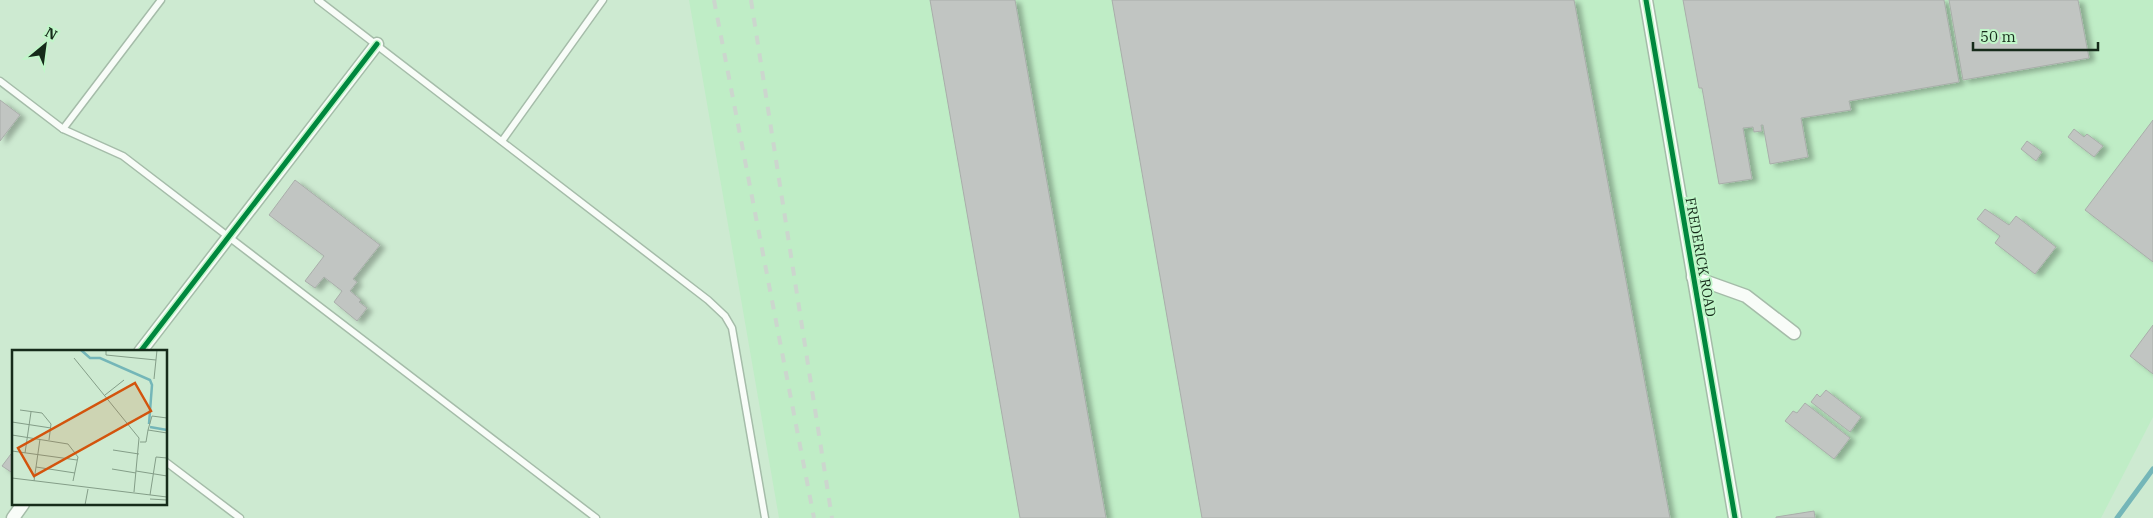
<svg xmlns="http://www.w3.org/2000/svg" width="2153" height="518" font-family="'IBM Plex Serif',serif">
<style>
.built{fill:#bfedc6}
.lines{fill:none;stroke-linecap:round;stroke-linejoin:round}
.stream{stroke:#74b6b8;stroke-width:5}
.building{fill:#c1c5c2;stroke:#a9aeaa;filter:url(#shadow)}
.service-casing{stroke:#a5bca9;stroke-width:9}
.minor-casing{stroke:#a5bca9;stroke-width:15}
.service{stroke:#f8fcf8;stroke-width:6}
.minor{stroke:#f8fcf8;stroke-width:12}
.rail{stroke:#ccd6ce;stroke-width:4;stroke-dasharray:9 9;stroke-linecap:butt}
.cycleway-casing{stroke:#c1f6c9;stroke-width:8}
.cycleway{stroke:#00873e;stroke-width:5}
.labels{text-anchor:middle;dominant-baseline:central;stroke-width:4;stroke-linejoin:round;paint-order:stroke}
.street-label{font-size:14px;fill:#162b1a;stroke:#c1f6c9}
.inset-river{fill:none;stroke:#74b6b8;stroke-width:2.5}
.inset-road{fill:none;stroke:#849e88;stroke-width:1}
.view{fill:#d3540d;fill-opacity:0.15;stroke:#d3540d;stroke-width:2.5}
.inset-edge{fill:none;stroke:#162b1a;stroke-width:2.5}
</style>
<defs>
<filter id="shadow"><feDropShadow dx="5.5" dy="3" stdDeviation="2.5" flood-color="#0004"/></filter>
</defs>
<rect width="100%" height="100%" fill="#cdead1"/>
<polygon class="built" points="689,0 2153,0 2153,417 2101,518 779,518"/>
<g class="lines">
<polyline class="stream" points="2117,518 2153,469"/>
</g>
<g class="building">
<polygon points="930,0 1015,0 1106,518 1020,518"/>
<polygon points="1112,0 1574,0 1670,518 1202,518"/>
<polygon points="1683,0 1944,0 1959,82 1849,101 1851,110 1801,118 1808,157 1770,164 1763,125 1761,125 1762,131 1754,132 1753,127 1743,128 1752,179 1719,184 1702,88 1699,88"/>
<polygon points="1949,0 2078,0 2089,58 1963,80"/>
<polygon points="0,100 20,115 0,141"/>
<polygon points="2153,120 2153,262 2085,210"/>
<polygon points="2074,129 2084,137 2087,134 2103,146 2094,157 2068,137"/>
<polygon points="2027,141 2042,152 2036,161 2021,149"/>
<polygon points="295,180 380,245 353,279 357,282 350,291 361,300 359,302 367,308 357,321 334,302 342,291 324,277 315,288 305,281 324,256 269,215"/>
<polygon points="1985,209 2009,225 2016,216 2056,247 2035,274 1995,243 2000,236 1977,219"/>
<polygon points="2153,325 2153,374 2130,356"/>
<polygon points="1826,390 1861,417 1850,432 1811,402 1817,394 1820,397"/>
<polygon points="1805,403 1850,438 1834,459 1785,421 1793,411 1797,413"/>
<polygon points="14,450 14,474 2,466"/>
<polygon points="1814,511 1815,518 1776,518 1776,517"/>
</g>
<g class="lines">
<defs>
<g id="service">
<polyline points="318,0 708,300 725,316 732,328 765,518"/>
<polyline points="0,81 63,129 123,156 596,518"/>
<polyline points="63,129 161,0"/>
<polyline points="502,141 603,0"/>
<polyline points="166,462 240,518"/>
</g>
<g id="minor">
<polyline points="1646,0 1735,518"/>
<polyline points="1693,277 1746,296 1794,333"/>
<polyline points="140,352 377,44"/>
<polyline points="13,518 23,504"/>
</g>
</defs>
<use href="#service" class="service-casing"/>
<use href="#minor" class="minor-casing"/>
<use href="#service" class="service"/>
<use href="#minor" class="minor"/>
<g class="rail">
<polyline points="714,0 814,518"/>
<polyline points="751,0 832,518"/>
</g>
<defs>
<g id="cycleway">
<polyline points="1646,0 1735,518"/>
<polyline points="140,352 377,44"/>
</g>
</defs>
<use href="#cycleway" class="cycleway-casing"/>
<use href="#cycleway" class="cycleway"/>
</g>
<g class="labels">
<g class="street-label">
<text transform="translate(1701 257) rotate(80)">FREDERICK ROAD</text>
</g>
</g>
<g transform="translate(12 350)">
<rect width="155" height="155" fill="#cdead1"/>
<path class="inset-river" d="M69,0L78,8H88L138,30L140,35L137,74M138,77L155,80"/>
<path class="inset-road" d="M94,0V5L144,10M62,8L127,88L122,142M142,29L145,0M93,45L112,30M8,60L30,63L39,74L37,90M0,72L39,78M136,80L140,66L155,68M0,85L56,94L66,107L61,131M128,92H134L136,80L155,83M101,100L127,104M0,101L65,110M13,103L19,62M24,117L63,123M100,119L124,123M124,121L155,126M0,128L155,147M22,131L28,89M138,145L144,107L155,108M138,149L155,150M73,155L76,139"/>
<path class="view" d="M123,33L139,61L22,126L6,98Z"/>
<rect width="155" height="155" class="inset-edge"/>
</g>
<g transform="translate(45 45) rotate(29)" stroke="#c1f6c9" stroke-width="4" paint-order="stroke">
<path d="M0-4L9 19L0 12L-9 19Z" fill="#162b1a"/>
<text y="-8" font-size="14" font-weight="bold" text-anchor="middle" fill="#162b1a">N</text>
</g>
<path d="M1973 42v8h125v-8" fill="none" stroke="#162b1a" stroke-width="2.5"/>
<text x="1980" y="42" font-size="15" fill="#162b1a" stroke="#c1f6c9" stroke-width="4" paint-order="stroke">50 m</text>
</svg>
